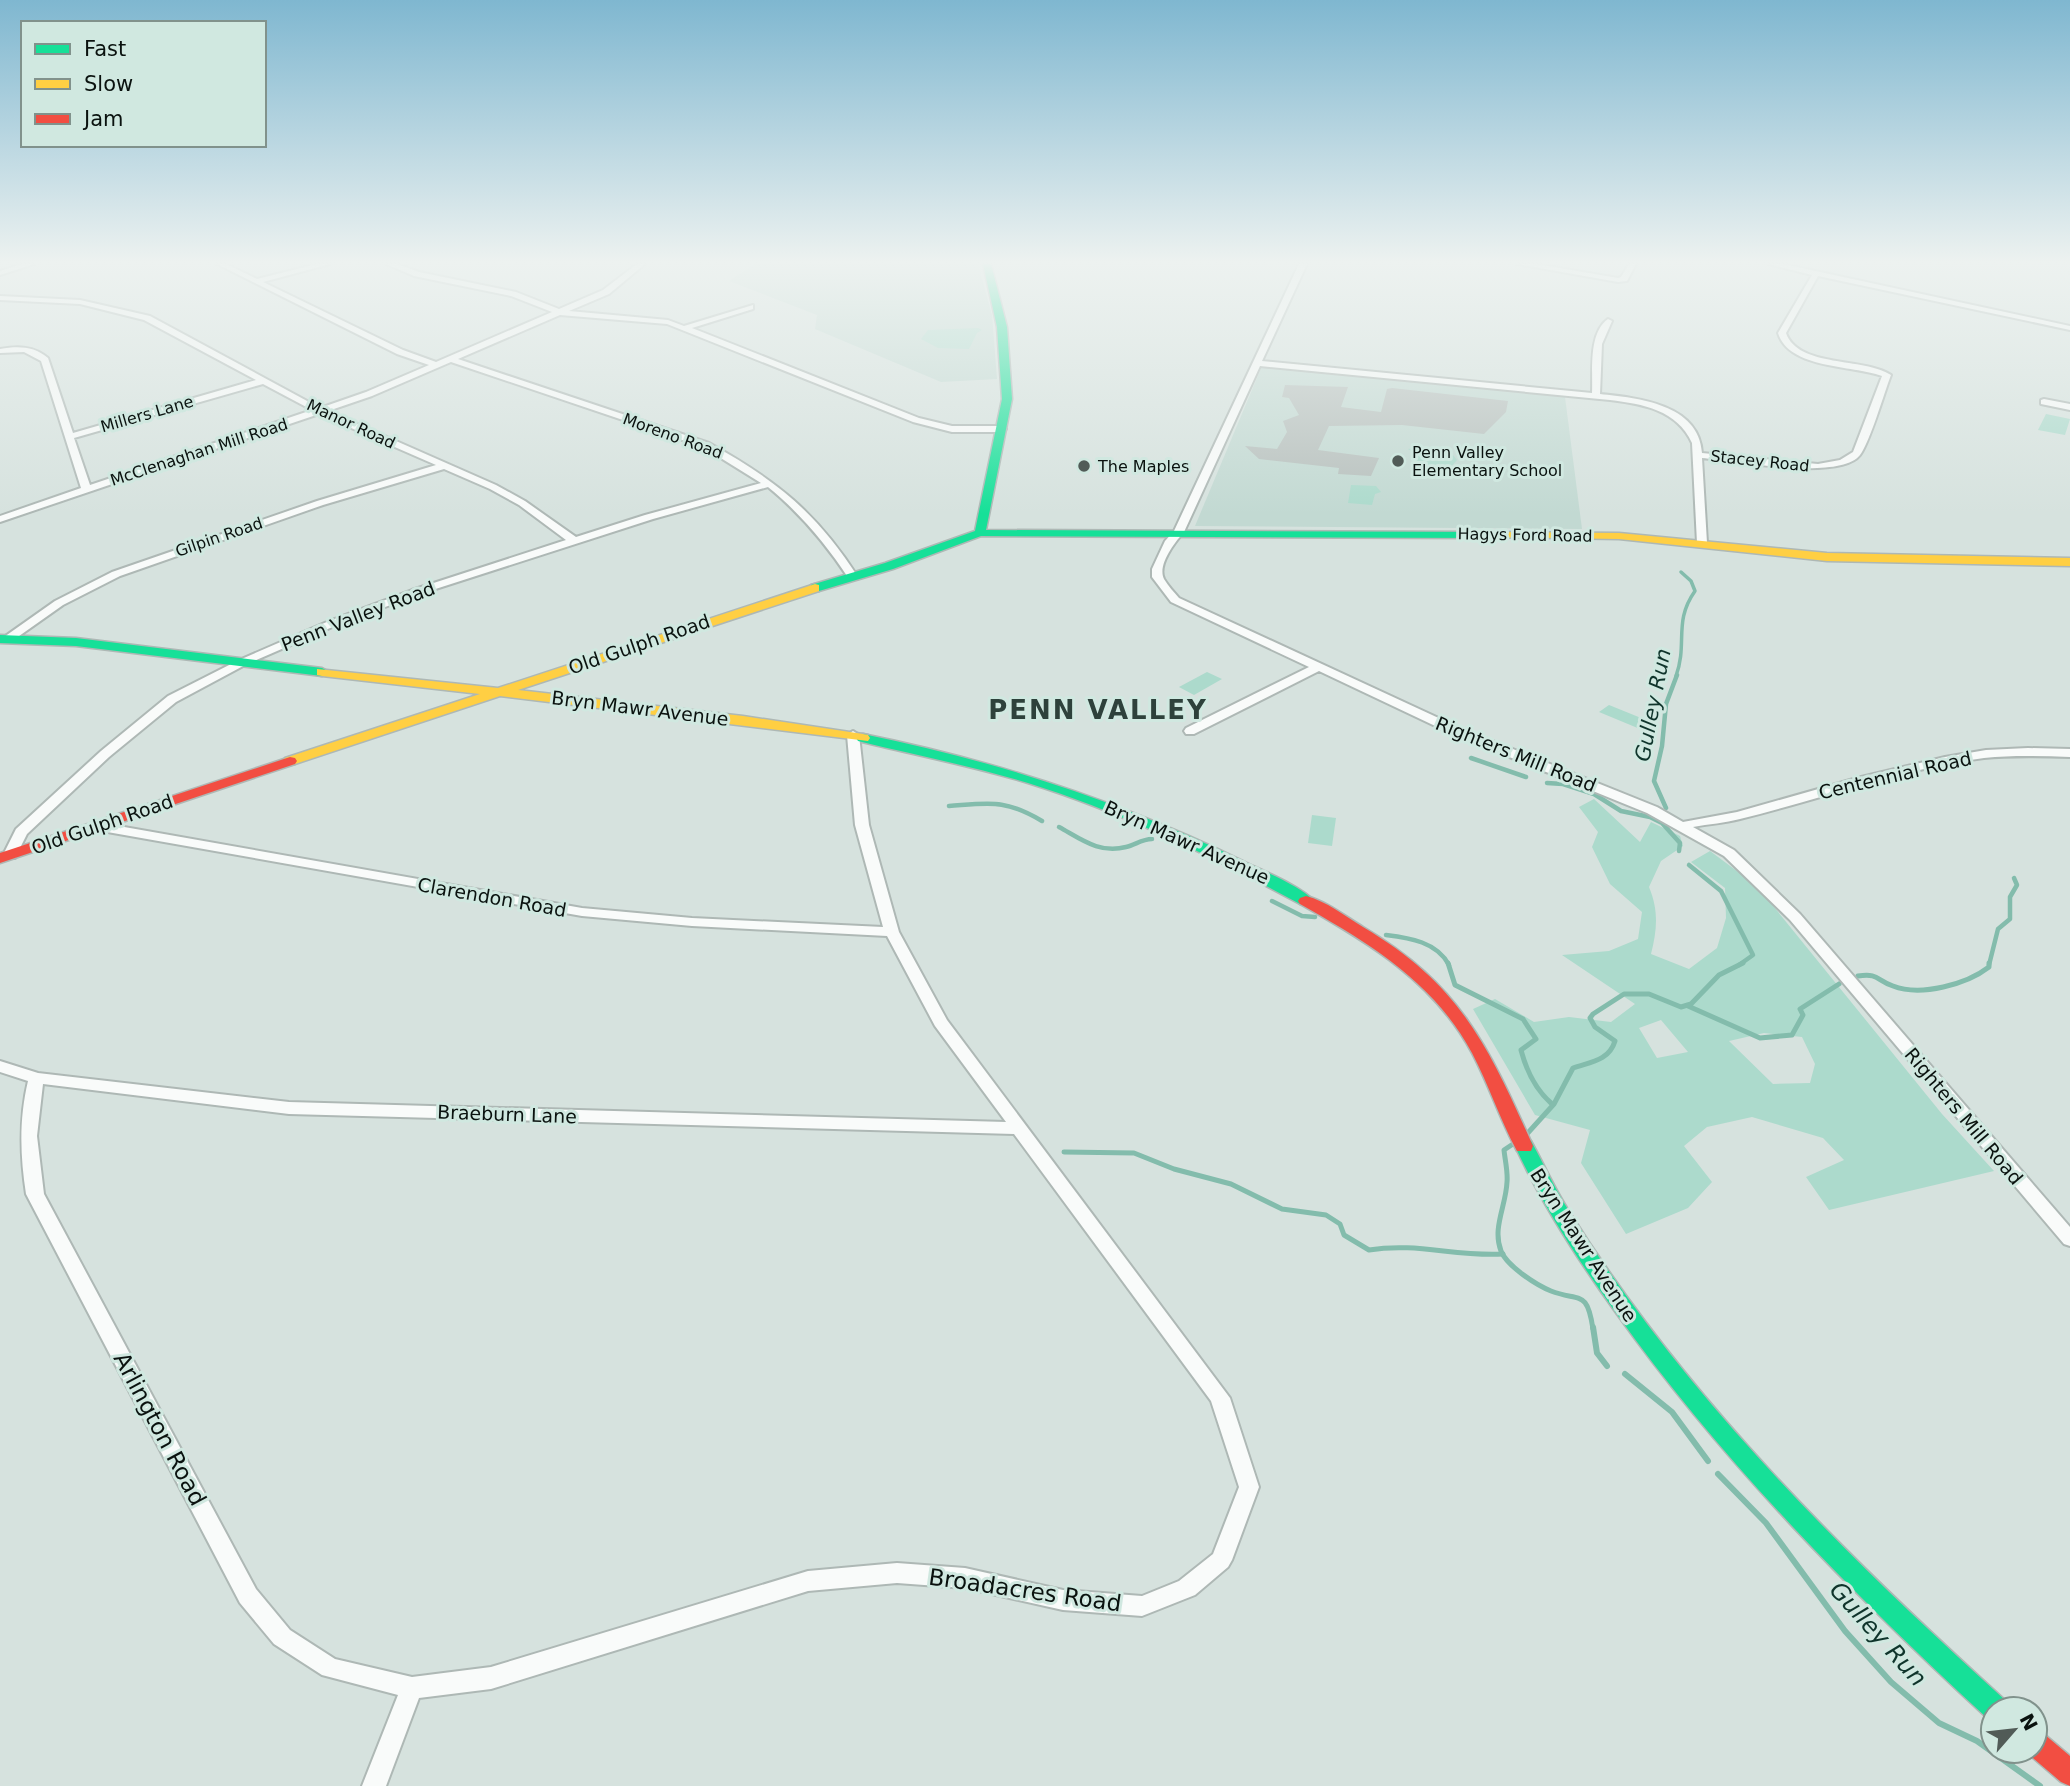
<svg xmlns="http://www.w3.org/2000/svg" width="2070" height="1786" font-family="'DejaVu Sans',sans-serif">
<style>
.built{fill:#c2d9d2}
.green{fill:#acdacc;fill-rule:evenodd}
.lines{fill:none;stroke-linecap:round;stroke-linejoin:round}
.stream-far3{stroke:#83bcac;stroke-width:3.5}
.stream-far2{stroke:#83bcac;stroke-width:4.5}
.stream-far1{stroke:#83bcac;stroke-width:5}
.stream{stroke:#83bcac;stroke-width:6}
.building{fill:#b7c0bd}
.street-casing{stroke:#aeb8b5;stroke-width:4}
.fast-casing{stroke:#aeb8b5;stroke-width:3}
.slow-casing{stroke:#aeb8b5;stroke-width:3}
.jam-casing{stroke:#aeb8b5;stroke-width:3}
.street{fill:#f9fbfa;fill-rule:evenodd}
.fast{fill:#16e098;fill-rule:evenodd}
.slow{fill:#ffcf43;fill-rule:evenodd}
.jam{fill:#f24e42;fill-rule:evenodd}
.poi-dot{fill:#515b57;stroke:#d0e8e0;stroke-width:2.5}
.labels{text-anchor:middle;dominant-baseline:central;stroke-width:6;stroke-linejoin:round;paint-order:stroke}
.far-street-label{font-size:16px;fill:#0a120f;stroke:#d0e8e0}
.far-poi-label{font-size:16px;fill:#0a120f;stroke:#d0e8e0;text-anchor:start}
.street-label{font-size:19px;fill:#0a120f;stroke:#d0e8e0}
.water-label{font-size:21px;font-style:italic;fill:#0f342b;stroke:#d0e8e0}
.near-street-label{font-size:23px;fill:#0a120f;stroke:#d0e8e0}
.near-water-label{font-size:24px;font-style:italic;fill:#0f342b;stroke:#d0e8e0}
.district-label{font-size:26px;font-weight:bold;letter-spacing:2px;fill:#2e413b;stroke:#d0e8e0}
</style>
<rect width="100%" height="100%" fill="#d6e2de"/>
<g class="built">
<polygon points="755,264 978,264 992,315 997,379 941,382 815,329 817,315 729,281"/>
<polygon points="1262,366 1565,397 1582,529 1195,526"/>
</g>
<g class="green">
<polygon points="978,328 982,330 977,333 969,349 938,348 921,339 928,330"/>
<polygon points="2046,414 2070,419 2065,435 2038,430"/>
<polygon points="1415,448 1453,455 1457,460 1450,468 1431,470 1412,466 1414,453 1408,449"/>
<polygon points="1351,485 1376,486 1381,492 1375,494 1372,505 1348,503"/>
<polygon points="1207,672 1222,679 1194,695 1179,687"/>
<polygon points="1609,705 1651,722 1640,729 1599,712"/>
<path d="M1594,799L1640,842L1651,822L1680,836L1683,846L1661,861L1649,887C1659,911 1657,930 1651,954L1689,969L1717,948L1726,918L1725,888L1691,862L1710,851L1757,886L1942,1114L1994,1171L1829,1210L1806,1177L1844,1160L1823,1138L1752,1117L1707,1127L1684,1146L1712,1182L1688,1208L1626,1234L1581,1163L1590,1130L1535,1115L1473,1009L1495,999L1534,1022L1569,1017L1611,1022L1635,1004L1562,955L1609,951L1638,939L1642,912L1610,884L1592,847L1598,832L1579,807ZM1661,1020L1688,1052L1657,1058L1639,1028ZM1764,1033L1802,1037L1815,1064L1810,1083L1773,1084L1729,1041Z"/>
<polygon points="1312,815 1336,818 1332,846 1308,843"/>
</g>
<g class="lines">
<path class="stream-far3" d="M1676,676C1688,643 1673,622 1695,591L1691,581L1681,572"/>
<g class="stream-far2">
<polyline points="1471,758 1526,777"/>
<polyline points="1547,783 1563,784 1594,794 1621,811 1650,817 1662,823 1680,843 1679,851"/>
<path d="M949,806C991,803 1005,799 1042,821"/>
<polyline points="1666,808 1654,781 1662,746 1666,704 1677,675"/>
<path d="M1059,827C1081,839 1099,854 1126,847C1135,845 1142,839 1152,839"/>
<polyline points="1689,865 1721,891 1753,955 1739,965"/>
<polyline points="1272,901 1302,916 1315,917"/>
<path d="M1386,935C1410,938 1437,942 1449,965"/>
<polyline points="1989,965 1998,929 2010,919 2010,897 2017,885 2014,878"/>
</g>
<g class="stream-far1">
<path d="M1448,963L1455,985L1523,1019L1536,1039L1521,1050C1526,1069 1536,1090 1551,1103"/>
<path d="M1858,976C1879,973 1876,980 1893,986C1921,997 1967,984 1989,967V963"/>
<polyline points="1688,1006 1760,1038 1792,1035 1803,1015 1800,1009 1839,984"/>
<path d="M1526,1135L1554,1104L1573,1068C1590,1062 1609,1061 1615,1041L1595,1027L1590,1018L1593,1014L1624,994H1649L1681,1007L1691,1004L1719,975L1743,963"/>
<path d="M1516,1142L1504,1150C1505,1160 1508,1172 1507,1182C1506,1206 1492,1228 1501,1251C1507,1266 1536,1285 1551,1291C1580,1302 1587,1289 1593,1329"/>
<path d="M1064,1152L1134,1153L1174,1169L1231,1184L1282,1209L1326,1215L1340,1224L1344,1235L1369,1250C1417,1242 1455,1257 1503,1254"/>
</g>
<g class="stream">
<polyline points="1593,1327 1597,1353 1607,1366"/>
<polyline points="1625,1374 1672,1412 1708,1461"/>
<polyline points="1718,1474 1766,1523 1845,1631 1891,1682 1939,1723 1977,1741 2040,1786"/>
</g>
</g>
<polygon class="building" points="1285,385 1348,387 1341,407 1381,412 1387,389 1392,388 1508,401 1506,412 1484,434 1402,425 1329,426 1318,450 1379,458 1371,476 1338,474 1339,468 1259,459 1245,446 1277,449 1287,432 1283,421 1299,415 1289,398 1282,397"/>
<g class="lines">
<defs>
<g id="street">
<polygon points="22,264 34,264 0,275 0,271"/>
<path d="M217,264H226L257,279L317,264H330L263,282L403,350L436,362L552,312L511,296L414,276L386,264H397L419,272L516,292L559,309L603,290L637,264H645L609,294L569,311L668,320L684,326L753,305V309L692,328L919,418L952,426H1001L1006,429L1001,432H952L913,422L667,324L560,315L458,359L709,443C776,480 816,512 858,577L857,579H849C826,544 801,514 768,487L653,519L420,594L337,625L245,665L176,702L109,757L27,834L15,858H5L3,855L16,829L101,751L168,696L237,661L329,621L412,590L566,540L519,505L490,489L444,469L323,505L120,576L63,605L12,641H4V637L55,601L112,572L317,501L436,465L319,414L0,522V516L81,488L41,361L24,352L0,353V349C18,346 34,346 48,358L73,433L256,380L144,320L80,304L0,300V296L80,300L150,316L320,408L366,392L429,365L397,354ZM451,362L703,447L761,483L645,515L576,537L525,501L496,485L328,411L372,396ZM263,384L312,410L90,485L74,438Z"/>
<path d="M1299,264H1307L1262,361L1592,393C1593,371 1588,333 1608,319L1612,321L1602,344L1600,394C1638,398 1699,404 1702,453L1818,464L1840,460L1853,452L1882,376C1852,365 1789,369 1778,333L1812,275L1768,264H1783L2070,326V330L1818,276L1786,333C1798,368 1864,357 1891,375C1884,393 1870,442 1860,455C1840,481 1735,461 1702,458L1707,543L1702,546L1697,543L1692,443C1677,410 1643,404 1610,400L1260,366L1184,532C1175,542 1157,565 1164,579C1168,586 1174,592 1179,598L1458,727L1657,807L1683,822L1737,812L1857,778L1945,757L1986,750L2028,748L2070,749V757C2041,756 2013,755 1984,758C1901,769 1822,799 1740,819C1725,823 1709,824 1693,827L1734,850L1800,914L2070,1227V1246L2064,1244L1790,920L1724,856L1647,813L1450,733L1319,671L1194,734H1186L1184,731L1186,728L1309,667L1171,602L1152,577V569L1165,541L1174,531Z"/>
<polygon points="1517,264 1536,264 1618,278 1621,277 1629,264 1636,264 1627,281 1618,282"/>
<polygon points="2044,399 2070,404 2070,410 2041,404 2041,400"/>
<path d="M853,731L859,735L869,825L899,932L947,1020L1230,1398L1259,1487L1232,1560L1228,1567L1195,1595L1142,1616L1063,1610L965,1588L897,1583L808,1591L491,1689L419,1698L386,1786H362L398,1695L322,1675L274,1644L240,1603L26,1194C20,1155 19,1119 28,1081L0,1072V1061L38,1073L289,1102L1006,1122L935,1026L887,936L692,926L582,916L96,830L89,826L96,822L582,908L692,918L883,927L855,825L847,735ZM43,1084L289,1114L1014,1134L1211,1401L1239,1487L1213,1554L1179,1581L1142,1596L1063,1590L965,1568L897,1563L808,1571L491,1667L412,1677L335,1659L290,1630L256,1589L44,1194L37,1136Z"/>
</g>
<g id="fast">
<polygon points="983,264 991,264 1007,327 1012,399 986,530 1487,532 1493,535 1487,538 981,536 893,569 819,591 811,591 811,585 885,563 975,531 1002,399 997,327"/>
<polygon points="0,635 76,638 322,668 329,672 322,676 76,646 0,643"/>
<path d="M863,734C997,761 1122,802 1245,862C1263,871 1301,886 1314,901L1312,904H1300C1213,857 1124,813 1028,783C972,766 915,755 858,741L856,738L858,735Z"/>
<path d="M1524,1139L1531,1141C1544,1164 1554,1188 1569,1211C1686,1398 1843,1553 2005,1700L2009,1709H1993V1720L1987,1718C1852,1593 1723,1463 1616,1313C1578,1260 1542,1205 1515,1146L1517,1141Z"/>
</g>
<g id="slow">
<polygon points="1487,532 1619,533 1827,553 2070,558 2070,566 1827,561 1619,539 1483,537 1481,535"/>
<polygon points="815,584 819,585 819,591 518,690 743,716 863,734 868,735 870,738 868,741 500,696 295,764 290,765 283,761 285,758 480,694 322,676 317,675 317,669 498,688"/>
</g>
<g id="jam">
<polygon points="290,757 295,758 297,761 295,764 0,863 0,853"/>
<path d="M1306,896C1326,901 1345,916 1363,927C1461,985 1488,1046 1533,1146L1531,1151H1517C1500,1120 1489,1085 1472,1053C1434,982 1369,943 1300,904L1298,901L1300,898Z"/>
<polygon points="2035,1730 2044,1734 2070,1756 2070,1786 2061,1782 2026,1752 2035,1751"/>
</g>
</defs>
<use href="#street" class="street-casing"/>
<use href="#fast" class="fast-casing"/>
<use href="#slow" class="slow-casing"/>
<use href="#jam" class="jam-casing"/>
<use href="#street" class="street"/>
<use href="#fast" class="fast"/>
<use href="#slow" class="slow"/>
<use href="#jam" class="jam"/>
</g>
<linearGradient id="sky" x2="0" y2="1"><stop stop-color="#7fb7d0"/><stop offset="0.51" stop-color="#edf2f0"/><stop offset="1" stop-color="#edf2f0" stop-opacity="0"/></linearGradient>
<rect width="2070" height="514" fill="url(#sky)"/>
<g class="poi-dot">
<circle cx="1398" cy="461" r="7"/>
<circle cx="1084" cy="466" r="7"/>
</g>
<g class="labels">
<g class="far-street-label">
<text transform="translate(147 414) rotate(-16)">Millers Lane</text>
<text transform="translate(351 424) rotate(25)">Manor Road</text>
<text transform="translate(673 436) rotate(20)">Moreno Road</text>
<text transform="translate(199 452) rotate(-18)">McClenaghan Mill Road</text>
<text transform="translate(1760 461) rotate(6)">Stacey Road</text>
<text transform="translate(1525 535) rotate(1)">Hagys Ford Road</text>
<text transform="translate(219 537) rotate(-19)">Gilpin Road</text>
</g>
<g class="far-poi-label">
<text x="1412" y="452">Penn Valley<tspan x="1412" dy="18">Elementary School</tspan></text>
<text x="1098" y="466">The Maples</text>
</g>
<g class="street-label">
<text transform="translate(358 616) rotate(-21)">Penn Valley Road</text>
<text transform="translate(639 644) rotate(-19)">Old Gulph Road</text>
<text transform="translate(640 708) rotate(7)">Bryn Mawr Avenue</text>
<text transform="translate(1516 754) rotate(22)">Righters Mill Road</text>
<text transform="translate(1895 775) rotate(-13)">Centennial Road</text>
<text transform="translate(102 824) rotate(-19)">Old Gulph Road</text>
<text transform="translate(1187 842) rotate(24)">Bryn Mawr Avenue</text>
<text transform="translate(492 897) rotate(10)">Clarendon Road</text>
<text transform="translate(507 1114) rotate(2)">Braeburn Lane</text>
<text transform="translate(1964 1116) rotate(50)">Righters Mill Road</text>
<text transform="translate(1584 1245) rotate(57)">Bryn Mawr Avenue</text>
</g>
<g class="water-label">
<text transform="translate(1653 705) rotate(-79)">Gulley Run</text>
</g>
<g class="near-street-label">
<text transform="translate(160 1429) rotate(62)">Arlington Road</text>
<text transform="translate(1025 1590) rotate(8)">Broadacres Road</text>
</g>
<g class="near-water-label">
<text transform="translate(1878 1634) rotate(48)">Gulley Run</text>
</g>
<g class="district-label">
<text x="1098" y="710">PENN VALLEY</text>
</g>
</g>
<rect x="21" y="21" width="245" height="126" fill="#d0e8e0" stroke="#81928c" stroke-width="2"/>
<rect x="35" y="44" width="35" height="10" fill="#16e098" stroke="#81928c" stroke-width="2"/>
<text x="84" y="56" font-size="21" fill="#0a120f">Fast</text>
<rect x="35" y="79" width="35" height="10" fill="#ffcf43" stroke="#81928c" stroke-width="2"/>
<text x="84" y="91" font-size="21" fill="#0a120f">Slow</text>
<rect x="35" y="114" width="35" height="10" fill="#f24e42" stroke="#81928c" stroke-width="2"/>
<text x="84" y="126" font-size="21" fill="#0a120f">Jam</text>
<g transform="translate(2014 1730) rotate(62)"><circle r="33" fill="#d0e8e0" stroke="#81928c" stroke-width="2"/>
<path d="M0-5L12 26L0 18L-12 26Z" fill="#515b57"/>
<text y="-10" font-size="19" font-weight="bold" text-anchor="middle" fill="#0a120f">N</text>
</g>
</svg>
